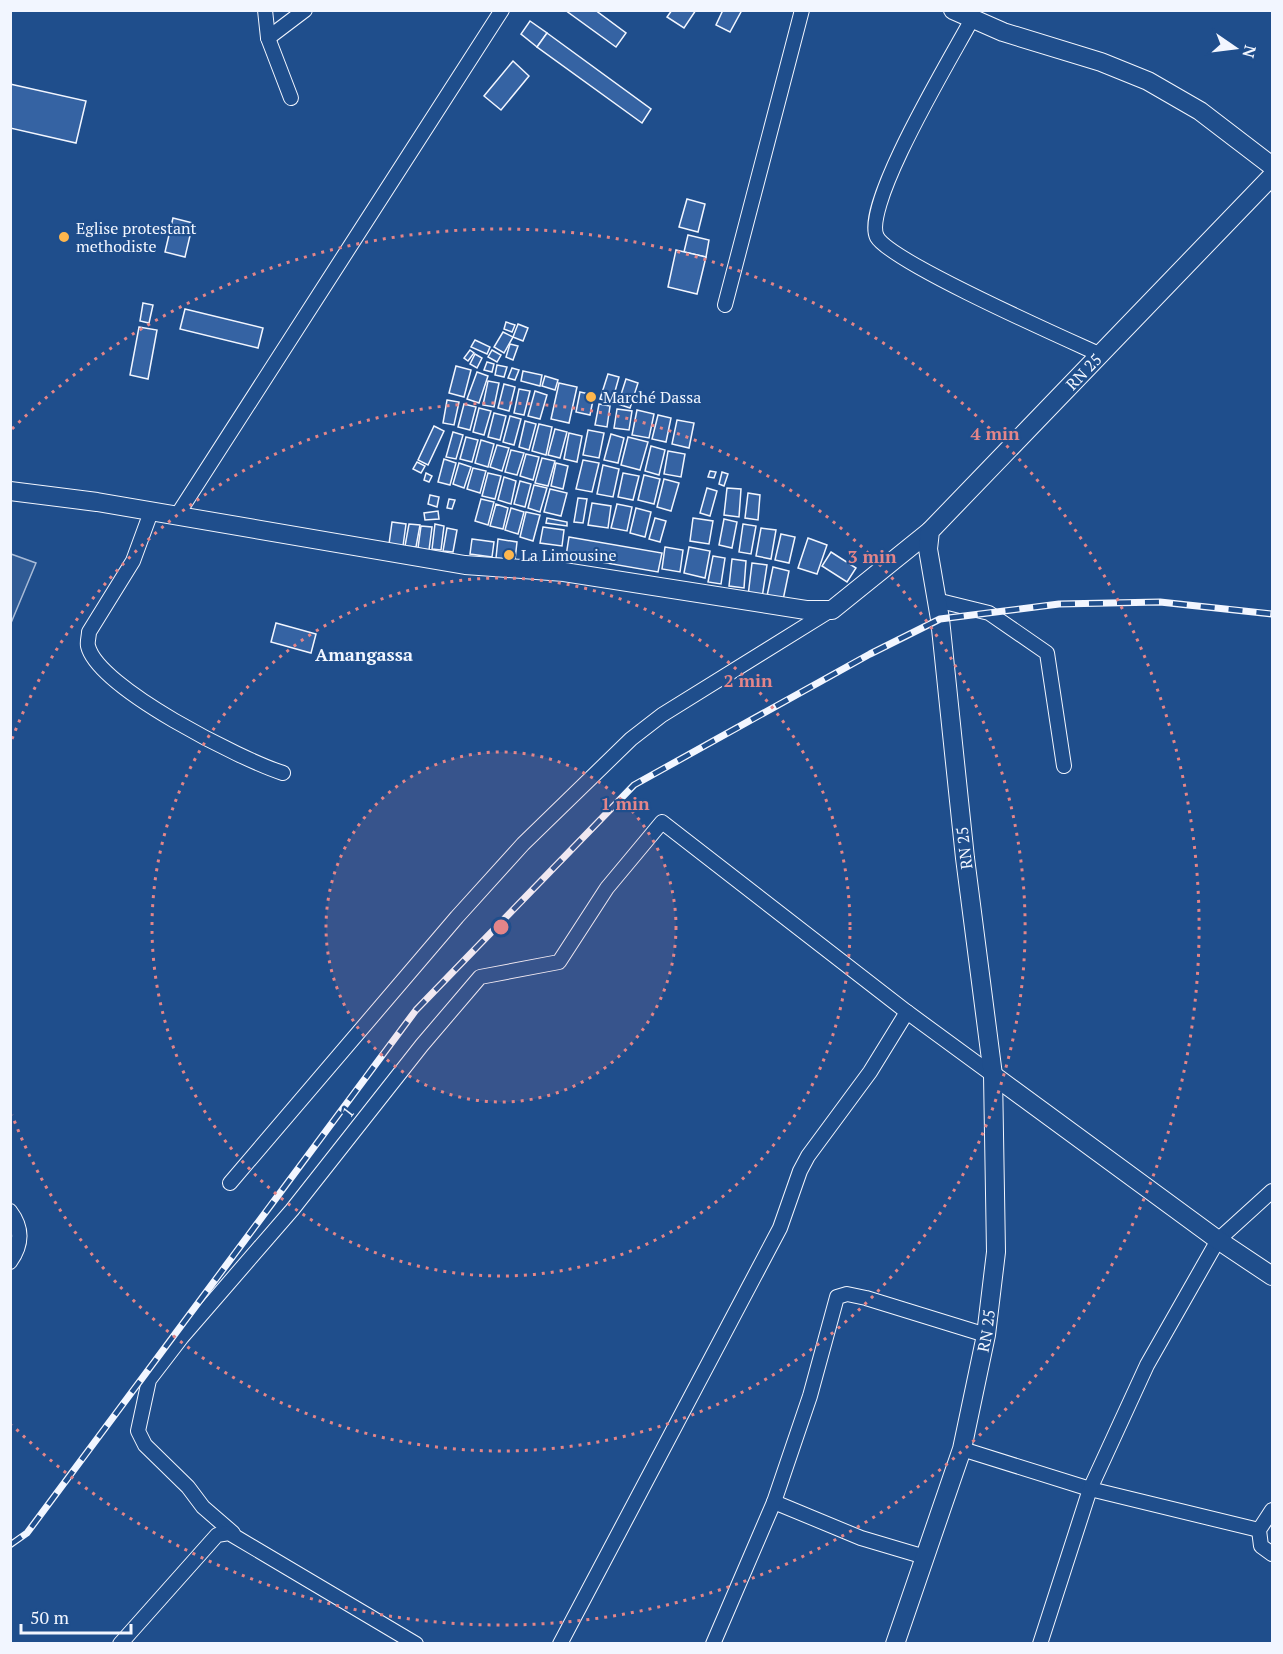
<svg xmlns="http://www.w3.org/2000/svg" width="1283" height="1654" font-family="'PT Serif',serif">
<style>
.built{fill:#305b95;stroke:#a8bbd7;stroke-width:1.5}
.building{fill:#3563a3;stroke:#f2f6ff;stroke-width:1.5}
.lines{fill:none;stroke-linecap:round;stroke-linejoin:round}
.street-casing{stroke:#f2f6ff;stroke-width:16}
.secondary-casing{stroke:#f2f6ff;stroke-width:20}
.street{stroke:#1f4e8c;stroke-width:14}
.secondary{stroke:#1f4e8c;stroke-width:18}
.rail-casing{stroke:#f2f6ff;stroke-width:7}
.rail{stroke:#1f4e8c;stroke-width:4.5;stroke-dasharray:14;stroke-linecap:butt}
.ring{fill:none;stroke:#e38589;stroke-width:3;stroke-dasharray:3 6}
.poi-dot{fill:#ffb74d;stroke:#1f4e8c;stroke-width:2}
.labels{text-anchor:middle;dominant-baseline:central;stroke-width:4.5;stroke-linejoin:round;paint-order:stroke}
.poi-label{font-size:16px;fill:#f2f6ff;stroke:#1f4e8c;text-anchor:start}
.street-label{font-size:16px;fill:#f2f6ff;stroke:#1f4e8c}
.neighbourhood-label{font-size:18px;font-weight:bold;fill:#f2f6ff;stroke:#1f4e8c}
.centre{fill:#e38589;stroke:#1f4e8c;stroke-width:3}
.ring-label{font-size:18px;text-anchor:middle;font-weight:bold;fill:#e38589;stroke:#1f4e8c;stroke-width:4.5;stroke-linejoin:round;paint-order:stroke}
</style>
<rect width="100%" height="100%" fill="#1f4e8c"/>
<polygon class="built" points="11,554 36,563 11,623 10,554"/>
<g class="building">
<polygon points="565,10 595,10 626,33 616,47"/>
<polygon points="672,10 696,10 684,28 667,17"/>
<polygon points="723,10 742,10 730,32 716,25"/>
<polygon points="530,21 547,33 537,47 521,34"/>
<polygon points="547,33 651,109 642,123 537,47"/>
<polygon points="513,61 529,76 501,110 484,96"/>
<polygon points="10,84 86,101 76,143 10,128"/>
<polygon points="687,199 705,204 698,232 679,227"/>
<polygon points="173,218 193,223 185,257 165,252"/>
<polygon points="688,235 709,240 706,257 684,252"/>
<polygon points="676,250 706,257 697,294 668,287"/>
<polygon points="143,303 153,305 149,323 140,321"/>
<polygon points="185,309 263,328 258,348 180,329"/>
<polygon points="506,322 515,325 512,332 504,329"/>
<polygon points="518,324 528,328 523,341 513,337"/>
<polygon points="139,327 157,330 148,379 130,375"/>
<polygon points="503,332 513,337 504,353 494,347"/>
<polygon points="475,340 490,347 487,354 471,347"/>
<polygon points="510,344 518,346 513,360 506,357"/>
<polygon points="470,350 474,353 468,361 464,358"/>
<polygon points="492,350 501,355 497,362 488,357"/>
<polygon points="475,354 482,358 477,368 470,364"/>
<polygon points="487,362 494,364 492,372 484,370"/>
<polygon points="497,365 507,367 504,377 495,375"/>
<polygon points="456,366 471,370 464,397 449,393"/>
<polygon points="512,368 519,370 515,380 508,378"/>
<polygon points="523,371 542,375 540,386 521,381"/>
<polygon points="477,372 488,376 479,403 467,399"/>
<polygon points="608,374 619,377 612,402 600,399"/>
<polygon points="545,376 558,380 555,390 542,386"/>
<polygon points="626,379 638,383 630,408 618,404"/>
<polygon points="488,381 499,383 494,407 483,405"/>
<polygon points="559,383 577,387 569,423 551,419"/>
<polygon points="504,384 515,387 509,411 498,408"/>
<polygon points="519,389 530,391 524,415 514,413"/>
<polygon points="535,391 547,395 540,419 528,416"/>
<polygon points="580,392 594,395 590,415 576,412"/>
<polygon points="447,400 459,402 454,425 443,423"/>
<polygon points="464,404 476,407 470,430 458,427"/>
<polygon points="599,404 610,406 607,427 595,425"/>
<polygon points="479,408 491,411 484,435 473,432"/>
<polygon points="617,409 632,411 629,430 614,428"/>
<polygon points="637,410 654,414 649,438 632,435"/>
<polygon points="494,413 506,416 500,440 488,437"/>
<polygon points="658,415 671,418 666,442 652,439"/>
<polygon points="510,416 521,419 514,445 503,442"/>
<polygon points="677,420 694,423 689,448 672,444"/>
<polygon points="525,421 536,424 529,450 519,447"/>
<polygon points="539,424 552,427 546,455 532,451"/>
<polygon points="434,426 444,431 428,465 418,460"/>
<polygon points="555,429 567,432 560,458 548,455"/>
<polygon points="588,430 604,433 599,458 583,455"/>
<polygon points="453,432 463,435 456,459 446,457"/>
<polygon points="569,433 582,436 577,462 564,459"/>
<polygon points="611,434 624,438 618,463 604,460"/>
<polygon points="466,437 478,440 472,462 460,459"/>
<polygon points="628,437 648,442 640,470 621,465"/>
<polygon points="481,440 494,444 488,467 475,463"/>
<polygon points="497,445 509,448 502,471 490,467"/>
<polygon points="651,446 665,450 659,475 645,471"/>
<polygon points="511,450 524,453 517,475 505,472"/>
<polygon points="668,451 685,454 681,477 664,474"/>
<polygon points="526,454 539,457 533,480 520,476"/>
<polygon points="542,458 555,461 548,486 535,483"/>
<polygon points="444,459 456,463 450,485 438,482"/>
<polygon points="583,460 599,463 592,492 576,489"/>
<polygon points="417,462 425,466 421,473 413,469"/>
<polygon points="459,463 471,467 464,488 453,484"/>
<polygon points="556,463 568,466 563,489 551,486"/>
<polygon points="603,465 619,469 613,497 597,494"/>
<polygon points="473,468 486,471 480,493 467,489"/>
<polygon points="710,471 716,472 714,478 708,477"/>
<polygon points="722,472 728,474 724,486 719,484"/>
<polygon points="426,473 432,476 429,482 424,480"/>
<polygon points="488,473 501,476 495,499 482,496"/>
<polygon points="623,473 639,476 633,500 618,497"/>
<polygon points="644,475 660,479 654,504 638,500"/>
<polygon points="504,477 516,481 511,504 498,500"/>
<polygon points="664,479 679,483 671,511 657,507"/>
<polygon points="520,481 531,484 525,507 514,504"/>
<polygon points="534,485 547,488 540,512 528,508"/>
<polygon points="707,488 717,491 710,516 700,513"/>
<polygon points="727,488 741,489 739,517 724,515"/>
<polygon points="550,489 567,493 561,516 544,512"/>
<polygon points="748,493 760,495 758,520 745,518"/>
<polygon points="430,495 439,497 437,507 428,504"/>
<polygon points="578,498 587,499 583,523 574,522"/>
<polygon points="449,499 455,500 452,509 447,508"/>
<polygon points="481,499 494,502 488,525 475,521"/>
<polygon points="592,503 611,506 608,528 588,525"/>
<polygon points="496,504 508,508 503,529 490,526"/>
<polygon points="617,504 632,507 627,531 611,528"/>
<polygon points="511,508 524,512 518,534 505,530"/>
<polygon points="636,508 651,512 645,537 630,533"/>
<polygon points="438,511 439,519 425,520 424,513"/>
<polygon points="526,512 540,515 533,541 520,537"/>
<polygon points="547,518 567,522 567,526 546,523"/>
<polygon points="655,518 666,521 660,542 649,539"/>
<polygon points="693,518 713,521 709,544 690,541"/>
<polygon points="724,519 737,522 732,548 719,545"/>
<polygon points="392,522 406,524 403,546 389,544"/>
<polygon points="409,524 420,525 416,547 405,546"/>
<polygon points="435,524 444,526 441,550 432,549"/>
<polygon points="743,524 756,526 751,554 739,552"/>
<polygon points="421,526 432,527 429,550 418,548"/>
<polygon points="543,527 564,530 562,546 540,543"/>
<polygon points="447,528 457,530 453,552 443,551"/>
<polygon points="761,528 776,530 771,559 756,556"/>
<polygon points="781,534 795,537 789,563 775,560"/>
<polygon points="569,537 662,553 658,572 566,556"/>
<polygon points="808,538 827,545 817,574 798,568"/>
<polygon points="472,539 494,542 492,557 470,554"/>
<polygon points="498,539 517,542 515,560 496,558"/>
<polygon points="665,547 683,550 680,572 662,569"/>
<polygon points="689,547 710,551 705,578 684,573"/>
<polygon points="831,552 856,568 847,582 822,566"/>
<polygon points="713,556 725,558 721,584 708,582"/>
<polygon points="732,559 746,561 744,588 729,586"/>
<polygon points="752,563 767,565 762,598 748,596"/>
<polygon points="773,567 789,571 783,600 767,596"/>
<polygon points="276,623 316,634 311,653 271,642"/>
</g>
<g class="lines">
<defs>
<g id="street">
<polyline points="265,10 268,38 291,98"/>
<path d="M972,19C954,53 861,206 877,237C891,262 1066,339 1101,355"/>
<polyline points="268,38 305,10"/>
<polyline points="725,305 802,10"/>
<path d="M151,512L133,561L89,632C89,636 87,642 88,646C98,688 242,760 283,773"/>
<polyline points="176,517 502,10"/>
<polyline points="936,600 989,613 1047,653 1064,766"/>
<polyline points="230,1183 457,917 523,844 631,739 662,715 831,610"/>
<path d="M10,1211C23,1228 22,1245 10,1262"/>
<polyline points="962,1449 1090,1489 1259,1530"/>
<polyline points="774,1502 861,1538 925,1557"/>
<polyline points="1272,1510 1259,1530 1261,1546 1272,1554"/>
<polyline points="233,1533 203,1507 188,1487 145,1445 138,1431 149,1380 182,1337 292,1210 422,1045 480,977 559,962 607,888 662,822 907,1012 993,1075"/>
<polyline points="120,1644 217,1535 229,1533 416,1644"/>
<polyline points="560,1644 780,1228 800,1171 808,1156 870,1072 907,1012"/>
<polyline points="713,1644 774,1502 810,1396 837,1297 847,1294 866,1298 986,1335"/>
<polyline points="1040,1644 1090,1489 1147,1365 1218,1240 1272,1191"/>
</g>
<g id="secondary">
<polyline points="953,10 1003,32 1101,62 1148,81 1200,111 1272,166"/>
<polyline points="10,491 97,502 465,565 564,572 806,610 832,610 930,531"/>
<polyline points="993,1075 1218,1240 1272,1276"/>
<path id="s1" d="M895,1644L962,1449L986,1335L996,1252L993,1075L965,858L940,619L928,549L930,531L1272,176"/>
</g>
</defs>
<use href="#street" class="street-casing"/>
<use href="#secondary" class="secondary-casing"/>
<use href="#street" class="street"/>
<use href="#secondary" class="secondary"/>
<defs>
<polyline id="rail" points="10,1545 27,1533 416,1010 634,785 870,654 940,619 1059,604 1160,602 1272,614"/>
</defs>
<use href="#rail" class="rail-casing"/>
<use href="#rail" class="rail"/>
</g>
<circle cx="501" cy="927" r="175" fill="#e38589" fill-opacity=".12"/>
<g class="ring">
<circle cx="501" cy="927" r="175"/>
<circle cx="501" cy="927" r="349"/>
<path d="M12 739A524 524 0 1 1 12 1115"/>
<path d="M12 429A698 698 0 1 1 12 1425"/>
</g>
<g class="poi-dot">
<circle cx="64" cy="237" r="6"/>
<circle cx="591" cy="397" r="6"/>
<circle cx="509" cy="555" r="6"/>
</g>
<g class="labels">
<g class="poi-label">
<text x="76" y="228">Eglise protestant<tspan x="76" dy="18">methodiste</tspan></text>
<text x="603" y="397">Marché Dassa</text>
<text x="521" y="555">La Limousine</text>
</g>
<g class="street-label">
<text stroke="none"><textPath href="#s1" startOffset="1353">RN 25</textPath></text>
<text transform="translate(964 848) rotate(-97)">RN 25</text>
<text transform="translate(348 1112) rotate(-52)">1</text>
<text stroke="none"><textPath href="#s1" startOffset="327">RN 25</textPath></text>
</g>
<g class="neighbourhood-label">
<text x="364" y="654">Amangassa</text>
</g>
</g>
<circle cx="501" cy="927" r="9" class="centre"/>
<g class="ring-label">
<text x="995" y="440">4 min</text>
<text x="872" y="563">3 min</text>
<text x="748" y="687">2 min</text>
<text x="625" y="810">1 min</text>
</g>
<rect width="1283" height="1654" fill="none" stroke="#f2f6ff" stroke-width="24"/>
<g transform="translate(1235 48) rotate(104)" stroke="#1f4e8c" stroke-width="4.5" paint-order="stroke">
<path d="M0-4.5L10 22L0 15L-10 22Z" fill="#f2f6ff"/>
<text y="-9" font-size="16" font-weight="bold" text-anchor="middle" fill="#f2f6ff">N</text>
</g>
<path d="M21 1624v9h110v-9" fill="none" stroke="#f2f6ff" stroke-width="3"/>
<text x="30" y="1624" font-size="18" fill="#f2f6ff" stroke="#1f4e8c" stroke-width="4.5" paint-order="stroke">50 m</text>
</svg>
